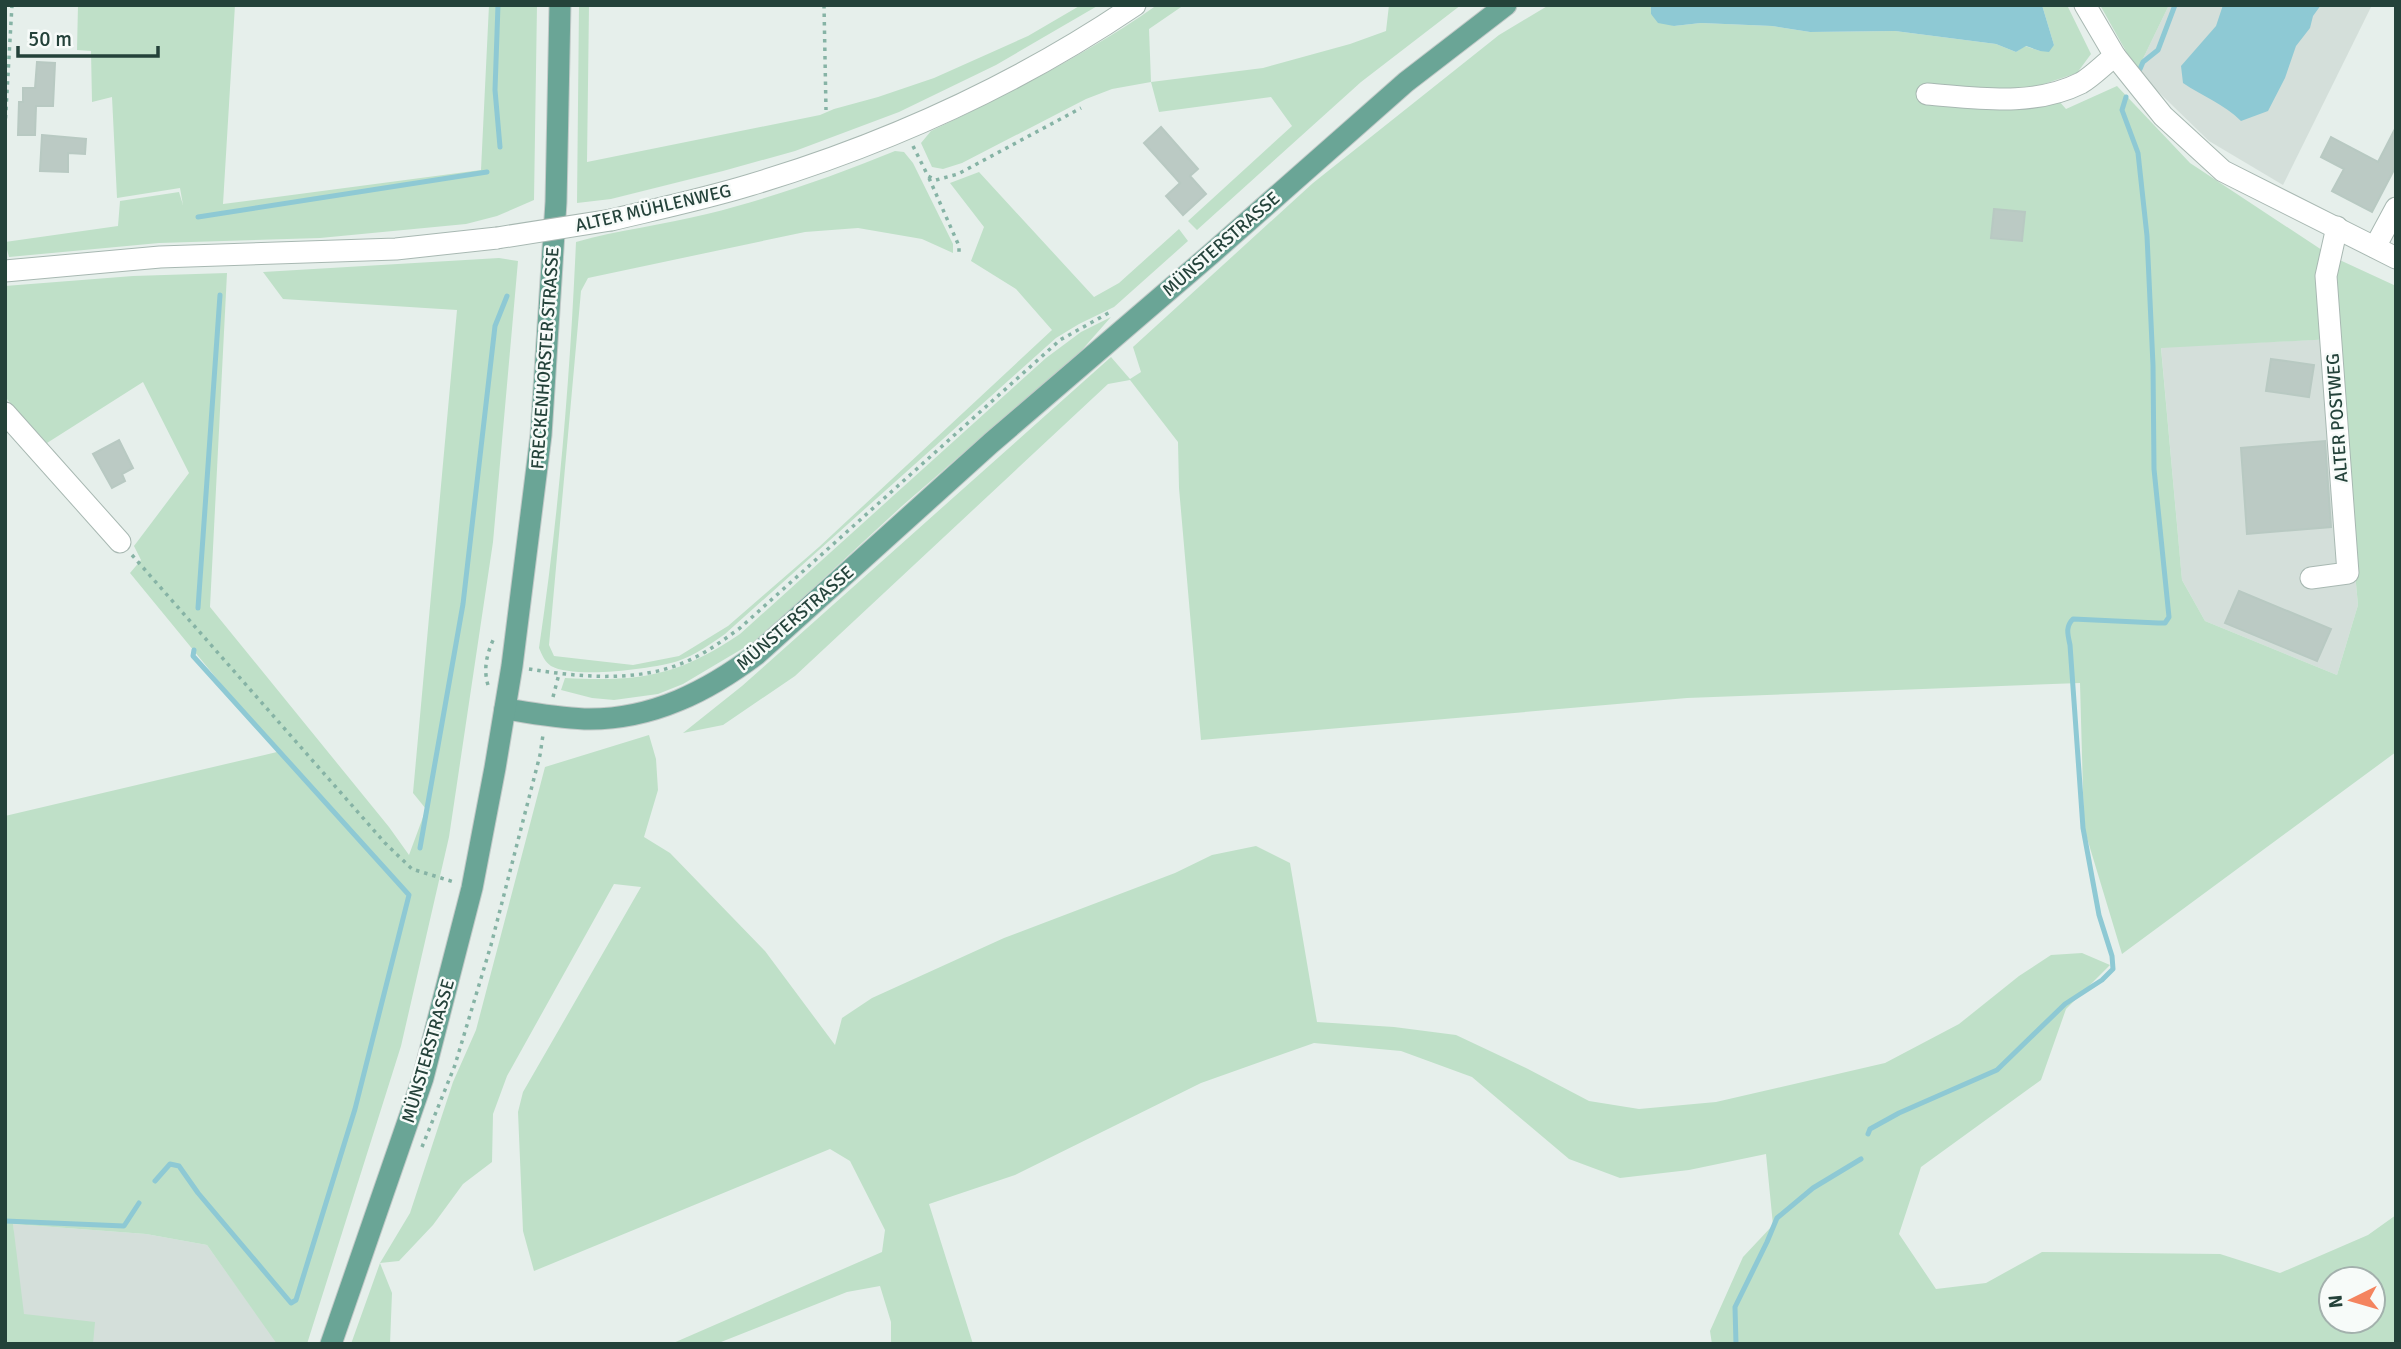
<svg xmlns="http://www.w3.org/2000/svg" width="2401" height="1349" font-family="Signika,sans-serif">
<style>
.built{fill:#d4dfda}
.green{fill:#bfe0c8;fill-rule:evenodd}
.water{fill:#8ec9d4}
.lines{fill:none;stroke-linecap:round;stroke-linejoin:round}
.stream{stroke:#8ec9d4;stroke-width:5}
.building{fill:#bbcac4;stroke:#b8c9c2;stroke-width:2}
.minor-casing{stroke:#a8b8b2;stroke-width:23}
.major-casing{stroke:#c2cac8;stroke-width:23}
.path{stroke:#86b3a5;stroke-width:3.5;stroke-dasharray:3.5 5;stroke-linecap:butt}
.minor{stroke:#fff;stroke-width:21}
.major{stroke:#6aa596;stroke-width:21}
.minor-bridge-casing{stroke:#a8b8b2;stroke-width:23;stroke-linecap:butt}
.minor-bridge{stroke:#fff;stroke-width:21}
.labels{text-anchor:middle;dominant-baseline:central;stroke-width:5;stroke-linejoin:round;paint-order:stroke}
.street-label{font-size:18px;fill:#24423a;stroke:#f7fbf9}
</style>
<rect width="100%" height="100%" fill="#e6efeb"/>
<g class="built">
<polygon points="2169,5 2372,5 2283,185 2209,141 2137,71"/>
<polygon points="2333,339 2358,605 2337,675 2205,621 2182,580 2161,347"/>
<polygon points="13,1224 146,1234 207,1245 278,1344 20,1344"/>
</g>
<g class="green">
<polygon points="78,5 235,5 223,204 481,170 489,5 537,5 534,200 497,216 466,224 320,238 159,243 9,257 5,242 118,226 120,201 179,192 183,205 180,188 117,198 112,97 92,102 91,51 77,50"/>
<polygon points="579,5 589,5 587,162 820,115 834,109 878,97 934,78 1028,36 1081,5 1099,5 996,65 899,112 795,151 723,171 611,199 577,203"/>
<path d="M1157,5H1184L1149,29L1151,82L1263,68L1350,44L1386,31L1389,5H1461L1361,82L1197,230L1188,221L1292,126L1271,97L1159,112L1151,82L1112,89L1086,99L962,163L943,169L932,167L921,143L931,131C1009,93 1086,55 1157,5Z"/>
<path d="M1549,5H1651V14L1674,26L1701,23L1772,26L1810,32L1895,31L1996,44L2016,52L2025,46L2040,51L2054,45L2042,5H2067L2091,54L2077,73L2044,84L2066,109L2117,86L2190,163L2331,256L2396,286V752L2122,954L2084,828L2080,683L1687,698L1201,740L1179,488L1178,442L1130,380L1108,384L795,676L723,725L683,733L742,686L1111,357L1130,379L1141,372L1133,347L1313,183L1499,35ZM2333,339L2358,605L2337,675L2205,621L2182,580L2161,348Z"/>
<polygon points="2100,5 2169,5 2137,71"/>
<path d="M895,151L904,152L913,163L953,244V253L922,239L858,228L805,232L588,278L581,291L549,645L554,656L633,665L679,656L728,626L819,547L1052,330L1016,289L971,261L984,227L950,183L979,172L1094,297L1119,283L1179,229L1188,241L1114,307L1079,324L1056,338L725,634C711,644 695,655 678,661C653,669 574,679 551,666C545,662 542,655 539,648C559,513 570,378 576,242C618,230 663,225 707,214C771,198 834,176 895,151Z"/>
<polygon points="499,258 518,261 493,542 449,837 401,1046 307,1344 277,1344 207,1245 146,1234 13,1224 24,1314 95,1322 93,1344 5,1344 5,816 277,752 130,573 141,560 134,546 189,473 143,382 47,443 5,397 5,286 133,276 227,273 210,607 389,827 409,855 426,809 413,793 457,310 283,299 263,272"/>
<path d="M1111,317L1081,351L902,506L757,640L683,684L658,694L614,700L592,698L561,690L565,678C640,682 678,676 740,634L1046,358L1081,332Z"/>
<path d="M649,735L656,759L658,790L644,837L670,853L765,951L835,1045L842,1018L872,998L1004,938L1175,873L1212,855L1256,846L1290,863L1317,1022L1394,1027L1456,1035L1528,1069L1589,1101L1639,1109L1716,1102L1885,1063L1959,1024L2019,976L2051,955L2082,953L2110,965L2066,1009L2041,1080L1921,1167L1899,1234L1936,1289L1986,1283L2042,1252L2220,1254L2280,1273L2368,1235L2396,1215V1344H1712L1710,1331L1743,1257L1773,1225L1766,1154L1689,1170L1620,1178L1569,1159L1472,1077L1401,1051L1314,1043L1201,1083L1015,1175L929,1204L973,1344H891V1322L880,1286L847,1292L716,1344H671L882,1252L885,1230L850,1161L830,1149L534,1271L523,1231L518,1112L523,1092L641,887L614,884L507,1076L493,1114L492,1162L463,1184L433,1225L399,1261L380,1263L392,1293L390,1344H351L380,1263L410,1213L453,1082L476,1030L545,767ZM2331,1279H2373V1321H2331Z"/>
</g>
<g class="water">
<polygon points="1651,5 2042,5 2054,45 2049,52 2040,51 2026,46 2016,52 1996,44 1895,31 1810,32 1772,26 1701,23 1674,26 1658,23 1651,14"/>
<path d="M2223,5H2321L2313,16L2310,28L2296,46L2285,78L2268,111L2241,121C2224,104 2202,96 2183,83L2181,66L2216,26Z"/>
</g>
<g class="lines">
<g class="stream">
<polyline points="498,5 495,90 500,147"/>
<polyline points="2140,69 2143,62 2158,50 2175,5"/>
<polyline points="198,217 487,172"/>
<polyline points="198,608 220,295"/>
<polyline points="420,848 463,604 495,326 507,296"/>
<path d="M1868,1134L1870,1129L1899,1113L1997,1070L2065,1004L2102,980L2113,969L2112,956L2099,915L2083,828L2070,645C2068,635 2065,627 2073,619L2158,623H2165L2169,617L2154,469L2153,365L2147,236L2138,153L2122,110L2126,97"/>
<polyline points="155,1181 170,1164 179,1166 198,1193 291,1303 296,1300 355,1109 409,895 193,656 194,650"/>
<polyline points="5,1221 124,1226 139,1203"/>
<polyline points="1736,1344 1735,1307 1767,1242 1777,1218 1813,1188 1861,1159"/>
</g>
</g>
<g class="building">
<polygon points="37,62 55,63 53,106 36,106 35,135 18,135 19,102 23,102 23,88 35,88"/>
<polygon points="1161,127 1198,169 1190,176 1206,194 1183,215 1166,196 1180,183 1144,143"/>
<polygon points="2396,127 2396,166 2372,212 2332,191 2344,169 2321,157 2331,137 2378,162"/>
<polygon points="42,135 86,139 85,154 68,153 68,172 40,171"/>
<polygon points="1994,209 2025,212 2022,241 1991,238"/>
<polygon points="2271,359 2314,365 2309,397 2266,391"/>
<polygon points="119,440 133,468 122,474 125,481 112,488 93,454"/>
<polygon points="2325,441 2331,527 2247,534 2241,448"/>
<polygon points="2239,591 2331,629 2317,661 2225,623"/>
</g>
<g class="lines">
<defs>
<g id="minor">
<polyline points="2085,5 2115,56 2163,116 2223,171 2396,258"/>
<path d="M1927,94C1979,98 2033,107 2081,83C2093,76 2104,64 2115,56"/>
<path d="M611,220C657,209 704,199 750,185C887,144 1017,85 1135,5"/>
<polyline points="2375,247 2396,208"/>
<polyline points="5,271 160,257 396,249 497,238"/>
<polyline points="5,413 120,542"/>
<polyline points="2311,578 2348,573 2326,276 2337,227"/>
</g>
<g id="major">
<path d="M505,709C533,713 562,719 590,719C653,719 708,691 757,654L991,443L1211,254L1406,82L1506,5"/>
<polyline points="331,1344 423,1078 472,888 495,768 512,666 541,435 556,202 560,5"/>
</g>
</defs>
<use href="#minor" class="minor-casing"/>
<use href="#major" class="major-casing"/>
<g class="path">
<polyline points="824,5 826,110"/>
<polyline points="5,127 12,5"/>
<polyline points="913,146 928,176 936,180 958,174 1081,108"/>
<polyline points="929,178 959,246 959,254"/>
<polyline points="132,555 385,843 412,869 454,882"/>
<path d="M529,669C579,677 637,683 685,662C705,654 722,641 740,628L1060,340L1112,311"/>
<path d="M488,685C483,669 487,653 494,638"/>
<polyline points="553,697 559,674"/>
<polyline points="422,1147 455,1065 491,945 540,755 543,735"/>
</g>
<use href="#minor" class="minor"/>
<use href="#major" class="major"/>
<defs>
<polyline id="minor-bridge" points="497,238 611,220"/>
</defs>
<use href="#minor-bridge" class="minor-bridge-casing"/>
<use href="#minor-bridge" class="minor-bridge"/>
</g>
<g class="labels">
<g class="street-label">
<text transform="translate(653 208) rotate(-13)">ALTER MÜHLENWEG</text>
<text transform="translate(1221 244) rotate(-41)">MÜNSTERSTRASSE</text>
<text transform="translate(545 358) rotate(-86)">FRECKENHORSTER STRASSE</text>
<text transform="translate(2337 418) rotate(-94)">ALTER POSTWEG</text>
<text transform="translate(795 618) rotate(-41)">MÜNSTERSTRASSE</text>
<text transform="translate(428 1051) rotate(-74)">MÜNSTERSTRASSE</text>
</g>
</g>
<rect width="2401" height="1349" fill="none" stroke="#24423a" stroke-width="14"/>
<g transform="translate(2352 1300) rotate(265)"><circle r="33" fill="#f7fbf9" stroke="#a3b1ad" stroke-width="2"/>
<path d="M0-5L12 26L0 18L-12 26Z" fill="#f4845f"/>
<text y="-10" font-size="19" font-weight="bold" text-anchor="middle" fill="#24423a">N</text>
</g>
<path d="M18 46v10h140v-10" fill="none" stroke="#24423a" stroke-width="3.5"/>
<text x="28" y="46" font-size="21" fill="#24423a" stroke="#f7fbf9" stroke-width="5" paint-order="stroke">50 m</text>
</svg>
